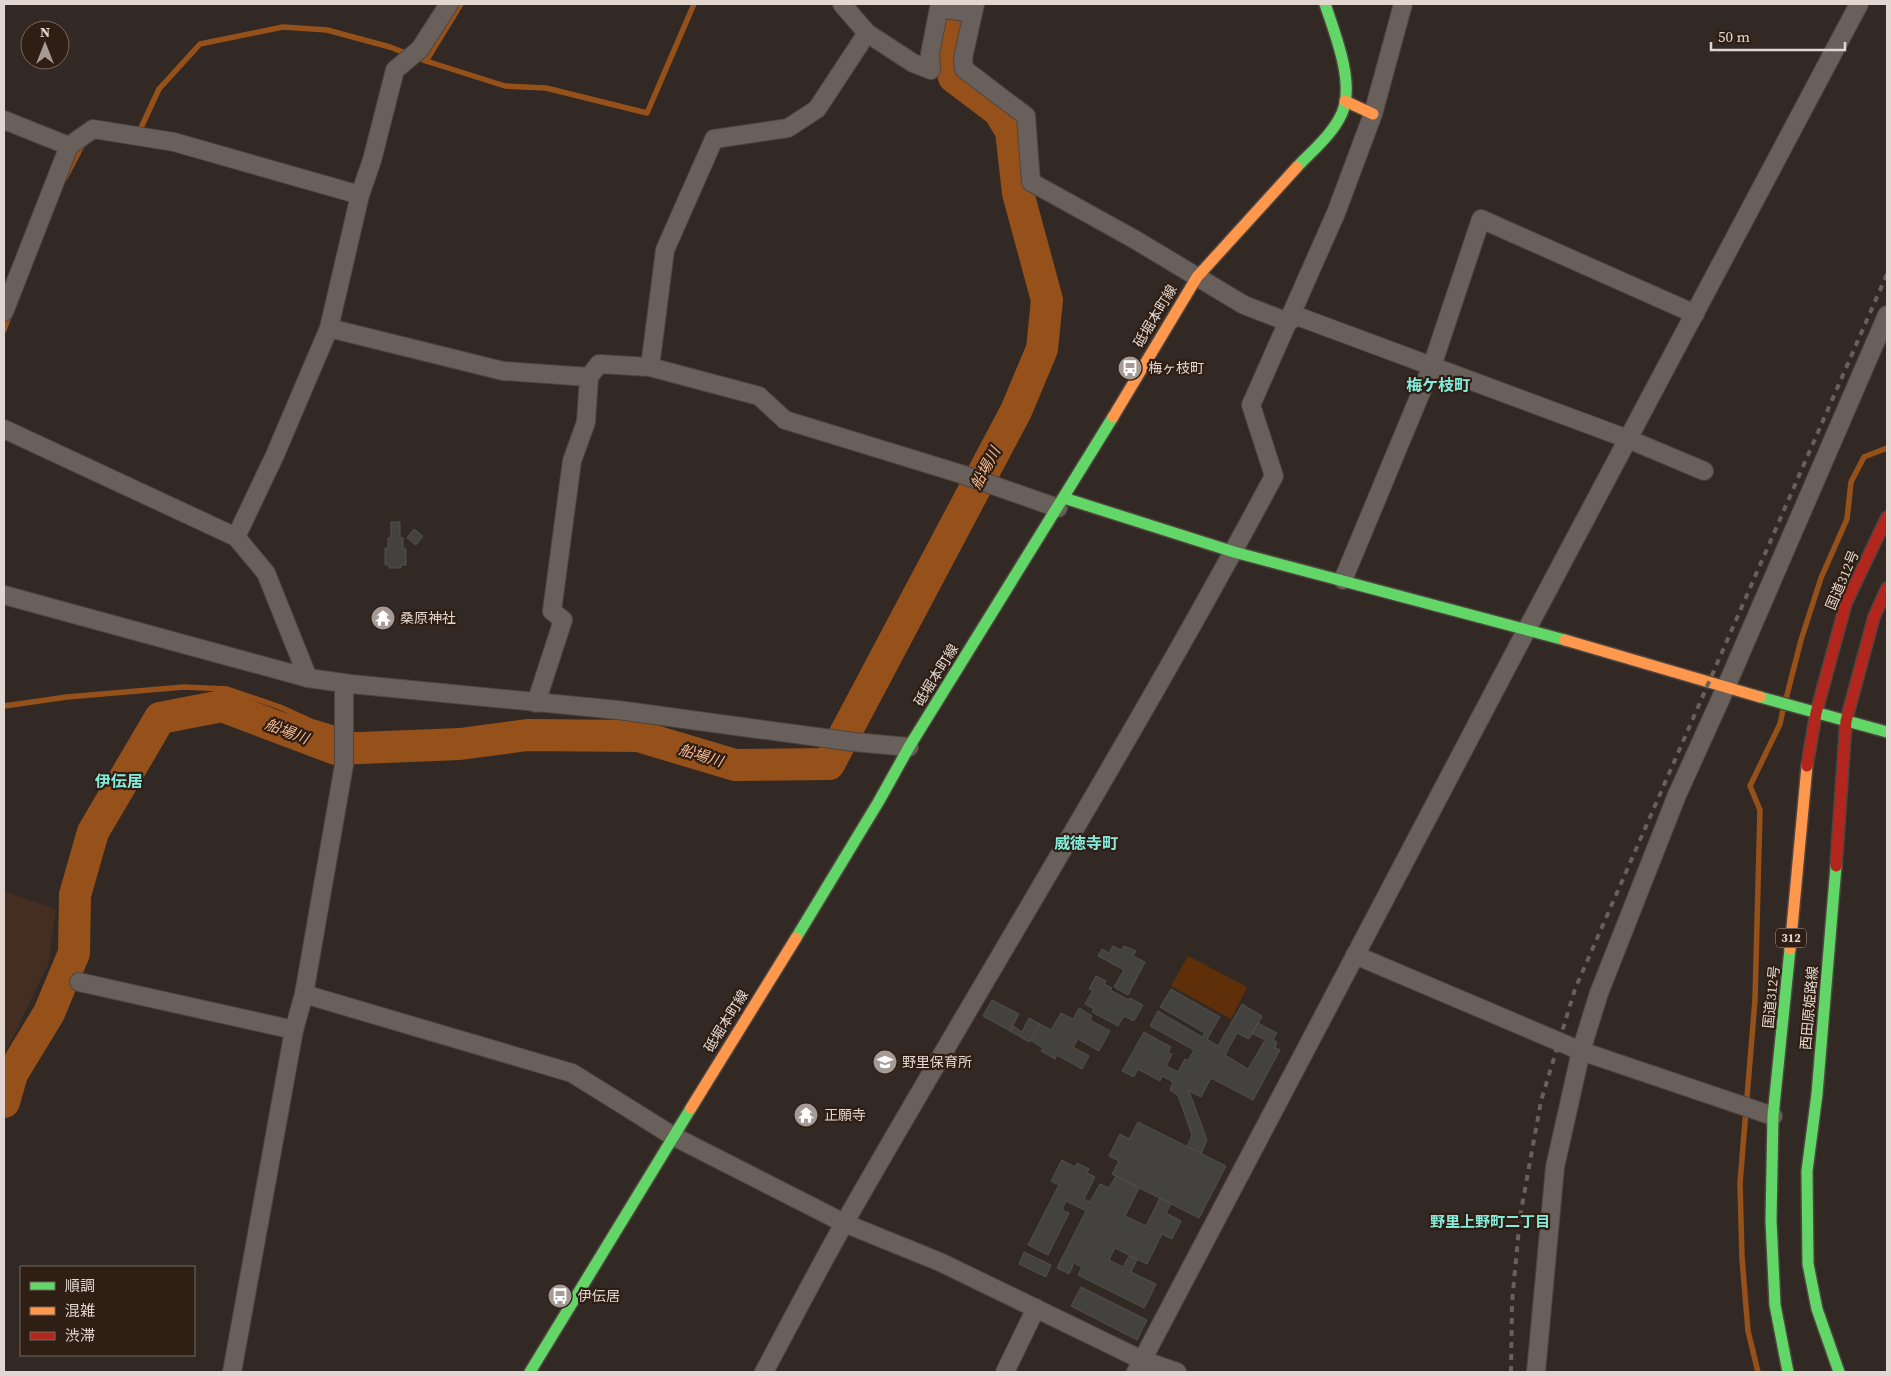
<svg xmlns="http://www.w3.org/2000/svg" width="1891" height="1376" font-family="'Source Serif 4','Noto Sans JP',serif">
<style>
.built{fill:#432e21}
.green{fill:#5e2f08}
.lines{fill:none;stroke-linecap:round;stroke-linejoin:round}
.stream{stroke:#96511b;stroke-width:5.5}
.river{stroke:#96511b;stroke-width:32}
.building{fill:#44423f;stroke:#51504d}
.street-casing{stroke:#4e4540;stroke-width:20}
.fast-casing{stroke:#4e4540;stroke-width:14}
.slow-casing{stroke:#4e4540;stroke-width:14}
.jam-casing{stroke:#4e4540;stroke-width:14}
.street{stroke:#69605b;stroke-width:18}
.fast{stroke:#63d668;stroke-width:11}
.slow{stroke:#ff974d;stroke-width:11}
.jam{stroke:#b3261e;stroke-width:11}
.rail{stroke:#68605b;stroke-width:4;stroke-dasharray:6 6;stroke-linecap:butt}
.labels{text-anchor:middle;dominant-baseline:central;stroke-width:4.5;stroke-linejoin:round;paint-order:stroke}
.shield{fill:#2e1e14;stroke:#aca098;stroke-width:1}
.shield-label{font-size:12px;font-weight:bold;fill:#e2d7d0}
.street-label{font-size:14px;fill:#e2d7d0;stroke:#2e1e14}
.poi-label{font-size:14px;fill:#e2d7d0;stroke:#2e1e14;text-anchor:start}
.water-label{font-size:15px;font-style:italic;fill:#f9ba92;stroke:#2e1e14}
.neighbourhood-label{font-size:15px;font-weight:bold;fill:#84ebdb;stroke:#2e1e14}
.quarter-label{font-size:16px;font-weight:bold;fill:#84ebdb;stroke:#2e1e14}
</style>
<rect width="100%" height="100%" fill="#332924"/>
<polygon class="built" points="4,891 56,909 48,965 4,1055"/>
<polygon class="green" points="1188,956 1247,987 1231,1019 1171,986"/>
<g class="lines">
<g class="stream">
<polyline points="426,61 505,86 546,88 647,113 694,4"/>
<polyline points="136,131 140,130 159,89 200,44 283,27 327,30 390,47 426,61 461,4"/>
<polyline points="65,178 83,144"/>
<polyline points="4,330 10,313"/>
<polyline points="1786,699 1801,640 1821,578 1847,519 1851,482 1864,457 1887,448"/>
<polyline points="4,706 67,697 184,687 227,689 280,707 313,722 362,737 404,736 460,744"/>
<polyline points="1758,1372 1748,1331 1742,1258 1740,1183 1755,1000 1760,810 1750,786 1780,724 1783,710"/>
</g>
<polyline class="river" points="4,1102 12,1074 49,1013 74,953 75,895 93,832 160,718 222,706 336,749 460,744 527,735 638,736 735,765 829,764 1016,411 1042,349 1047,300 1018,193 1011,131 999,111 954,77 948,55 958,4"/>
</g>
<g class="building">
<polygon points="391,522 400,522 400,538 403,538 403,549 406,549 406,565 401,565 401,568 389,568 389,565 385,565 385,548 388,548 388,538 391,538"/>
<polygon points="414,529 423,536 416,545 407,538"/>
<polygon points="1113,946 1121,950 1124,946 1136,951 1133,956 1145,962 1128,995 1114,987 1124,970 1098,956 1102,949 1109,953"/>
<polygon points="1096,976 1106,981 1104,984 1112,988 1110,990 1129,1000 1130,998 1143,1005 1134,1021 1124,1016 1118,1026 1092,1012 1094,1009 1085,1004 1093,990 1089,989"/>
<polygon points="1171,989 1220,1017 1207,1039 1218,1046 1242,1004 1262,1016 1249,1039 1237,1033 1225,1055 1248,1069 1265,1040 1252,1033 1258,1023 1277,1033 1273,1040 1277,1042 1275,1048 1280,1050 1253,1100 1211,1078 1201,1097 1189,1091 1207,1140 1201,1154 1187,1147 1192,1135 1178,1095 1170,1090 1173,1082 1162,1076 1160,1081 1138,1069 1134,1077 1122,1071 1144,1032 1171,1047 1168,1053 1172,1054 1166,1066 1178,1072 1185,1059 1188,1061 1194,1050 1150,1026 1158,1011 1202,1037 1205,1033 1160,1007"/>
<polygon points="992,1000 1019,1014 1010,1031 983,1016"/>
<polygon points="1079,1008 1092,1016 1090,1020 1110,1031 1099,1051 1078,1039 1073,1047 1089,1056 1082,1069 1057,1055 1055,1059 1041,1051 1043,1048 1030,1040 1040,1024 1051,1030 1061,1013 1073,1019"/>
<polygon points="1029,1018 1040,1024 1029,1042 1010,1031 1013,1026 1022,1032"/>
<polygon points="1138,1122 1226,1166 1199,1218 1112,1174 1119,1161 1109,1156 1120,1134 1129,1139"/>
<polygon points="1062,1160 1075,1167 1077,1163 1089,1169 1087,1173 1095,1177 1084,1199 1090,1202 1100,1184 1109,1188 1116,1176 1139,1188 1125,1216 1146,1226 1160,1198 1171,1203 1166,1213 1181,1221 1172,1239 1162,1234 1147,1264 1115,1248 1109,1260 1123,1267 1129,1256 1137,1260 1131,1272 1156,1284 1144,1308 1078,1275 1082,1267 1074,1263 1069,1274 1057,1268 1086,1211 1066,1201 1062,1210 1069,1213 1048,1255 1028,1245 1059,1185 1051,1181"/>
<polygon points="1024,1252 1051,1265 1046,1277 1019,1264"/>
<polygon points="1081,1287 1147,1320 1137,1340 1071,1306"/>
</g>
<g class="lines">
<defs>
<g id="street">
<polyline points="842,4 867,33 913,63 931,70 930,54 939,8 972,13"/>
<polyline points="975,4 963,58 964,69 1026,116 1031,182 1134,239 1244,305 1288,322"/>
<polyline points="4,120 69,146 93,129 174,142 360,195"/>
<polyline points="4,312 69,146"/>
<polyline points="1288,322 1297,316 1628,439 1704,471"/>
<polyline points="329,328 503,371 589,377 599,364 650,367 759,396 785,420 961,474 1058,508"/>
<polyline points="650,367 665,250 714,139 788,128 817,109 867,33"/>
<polyline points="4,429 236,537"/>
<polyline points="1343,580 1432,366 1481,219 1695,314"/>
<polyline points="4,595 308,678 351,684 618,710 854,742 909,747"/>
<polyline points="308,678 266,573 236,537 275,455 329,328 360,195 372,160 395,70 420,49 449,4"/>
<polyline points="536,703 563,620 552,611 572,461 586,422 589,377"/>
<polyline points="1355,955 1581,1051 1773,1116"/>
<polyline points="79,982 294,1030"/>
<polyline points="304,994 572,1073 673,1136 844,1223 940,1262 1142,1360 1177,1372"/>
<polyline points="232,1372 294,1030 304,994 344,765 344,684"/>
<path d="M764,1372C791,1322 817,1271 845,1222C987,973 1139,729 1274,476L1251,405L1336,213L1373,114L1403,4"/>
<polyline points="1005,1372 1036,1308"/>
<polyline points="1136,1372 1527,629 1859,4"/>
<polyline points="1536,1372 1555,1167 1581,1051 1599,993 1677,795 1726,687 1887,315"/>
</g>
<g id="fast">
<path d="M1297,167C1312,151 1333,134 1342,113C1355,83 1335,34 1325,4"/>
<polyline points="1064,498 1234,552 1565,640"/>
<polyline points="1760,697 1887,732"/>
<polyline points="1836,866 1817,1094 1807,1171 1808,1264 1817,1309 1839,1372"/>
<polyline points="796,938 879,801 909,747 1113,417"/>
<polyline points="530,1372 691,1108"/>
<polyline points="1788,1372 1775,1305 1771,1220 1773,1116 1790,949"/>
</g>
<g id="slow">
<polyline points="1345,101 1373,114"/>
<polyline points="1113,417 1197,277 1297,167"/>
<polyline points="1565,640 1760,697"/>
<polyline points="1790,949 1807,766"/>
<polyline points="691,1108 796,938"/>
</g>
<g id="jam">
<polyline points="1807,766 1816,713 1846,603 1887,517"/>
<polyline points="1836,866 1846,721 1874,617 1887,588"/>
</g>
</defs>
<use href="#street" class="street-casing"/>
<use href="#fast" class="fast-casing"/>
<use href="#slow" class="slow-casing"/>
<use href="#jam" class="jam-casing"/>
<use href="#street" class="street"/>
<use href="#fast" class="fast"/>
<use href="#slow" class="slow"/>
<use href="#jam" class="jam"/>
<polyline class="rail" points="1511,1372 1512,1303 1520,1217 1541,1101 1575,989 1887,274"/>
</g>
<defs>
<symbol id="bus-disc" viewBox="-11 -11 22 22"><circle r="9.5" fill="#a59a94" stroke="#2e1e14"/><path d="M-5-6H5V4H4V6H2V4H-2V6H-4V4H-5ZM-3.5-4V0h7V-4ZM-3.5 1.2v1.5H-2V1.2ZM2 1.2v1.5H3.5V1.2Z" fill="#fff"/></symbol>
<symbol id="temple-disc" viewBox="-11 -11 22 22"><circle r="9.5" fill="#a59a94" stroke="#2e1e14"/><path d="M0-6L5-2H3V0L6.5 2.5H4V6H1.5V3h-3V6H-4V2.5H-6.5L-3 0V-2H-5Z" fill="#fff"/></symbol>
<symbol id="school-disc" viewBox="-11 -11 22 22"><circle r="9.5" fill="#a59a94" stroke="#2e1e14"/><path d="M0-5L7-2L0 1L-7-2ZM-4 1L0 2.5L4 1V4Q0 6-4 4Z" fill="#fff"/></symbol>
</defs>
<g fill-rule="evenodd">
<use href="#bus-disc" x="1116" y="354" width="28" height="28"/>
<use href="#temple-disc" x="369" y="604" width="28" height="28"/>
<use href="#school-disc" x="871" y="1048" width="28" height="28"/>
<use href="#temple-disc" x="792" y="1101" width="28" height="28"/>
<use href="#bus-disc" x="546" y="1282" width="28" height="28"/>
</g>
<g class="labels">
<rect class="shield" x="1776" y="928.5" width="30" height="19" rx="4"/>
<g class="shield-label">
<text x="1791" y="938">312</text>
</g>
<g class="street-label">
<text transform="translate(1155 316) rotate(-59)">砥堀本町線</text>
<text transform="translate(1842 580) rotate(-67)">国道312号</text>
<text transform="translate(936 675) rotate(-58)">砥堀本町線</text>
<text transform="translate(1771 997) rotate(-84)">国道312号</text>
<text transform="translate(1809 1008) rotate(-85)">西田原姫路線</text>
<text transform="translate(726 1021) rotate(-58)">砥堀本町線</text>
</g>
<g class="poi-label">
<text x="1148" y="368">梅ヶ枝町</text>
<text x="400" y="618">桑原神社</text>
<text x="902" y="1062">野里保育所</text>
<text x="824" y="1115">正願寺</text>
<text x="578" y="1296">伊伝居</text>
</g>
<g class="water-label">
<text transform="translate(985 468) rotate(-62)">船場川</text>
<text transform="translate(287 731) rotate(21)">船場川</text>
<text transform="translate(701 755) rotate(17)">船場川</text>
</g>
<g class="neighbourhood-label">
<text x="1490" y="1221">野里上野町二丁目</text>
</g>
<g class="quarter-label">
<text x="1438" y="385">梅ケ枝町</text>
<text x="119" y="781">伊伝居</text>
<text x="1086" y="843">威徳寺町</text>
</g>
</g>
<rect width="1891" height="1376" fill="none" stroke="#e2d7d0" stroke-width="10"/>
<rect x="20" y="1266" width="175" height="90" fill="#2e1e14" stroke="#76685f"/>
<rect x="30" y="1282" width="25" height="8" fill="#63d668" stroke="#76685f"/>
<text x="65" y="1291" font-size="15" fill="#e2d7d0">順調</text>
<rect x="30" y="1307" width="25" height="8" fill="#ff974d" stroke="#76685f"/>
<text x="65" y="1316" font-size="15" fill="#e2d7d0">混雑</text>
<rect x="30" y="1332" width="25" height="8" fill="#b3261e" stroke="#76685f"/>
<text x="65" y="1341" font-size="15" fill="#e2d7d0">渋滞</text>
<g transform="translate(45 45)"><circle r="24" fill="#2e1e14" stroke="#76685f"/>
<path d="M0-4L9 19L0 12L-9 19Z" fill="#a59a94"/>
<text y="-8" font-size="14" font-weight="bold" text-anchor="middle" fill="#e2d7d0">N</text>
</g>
<path d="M1711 42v8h134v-8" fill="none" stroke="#e2d7d0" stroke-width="2.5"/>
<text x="1718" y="42" font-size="15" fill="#e2d7d0" stroke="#2e1e14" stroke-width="4" paint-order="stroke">50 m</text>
</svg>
